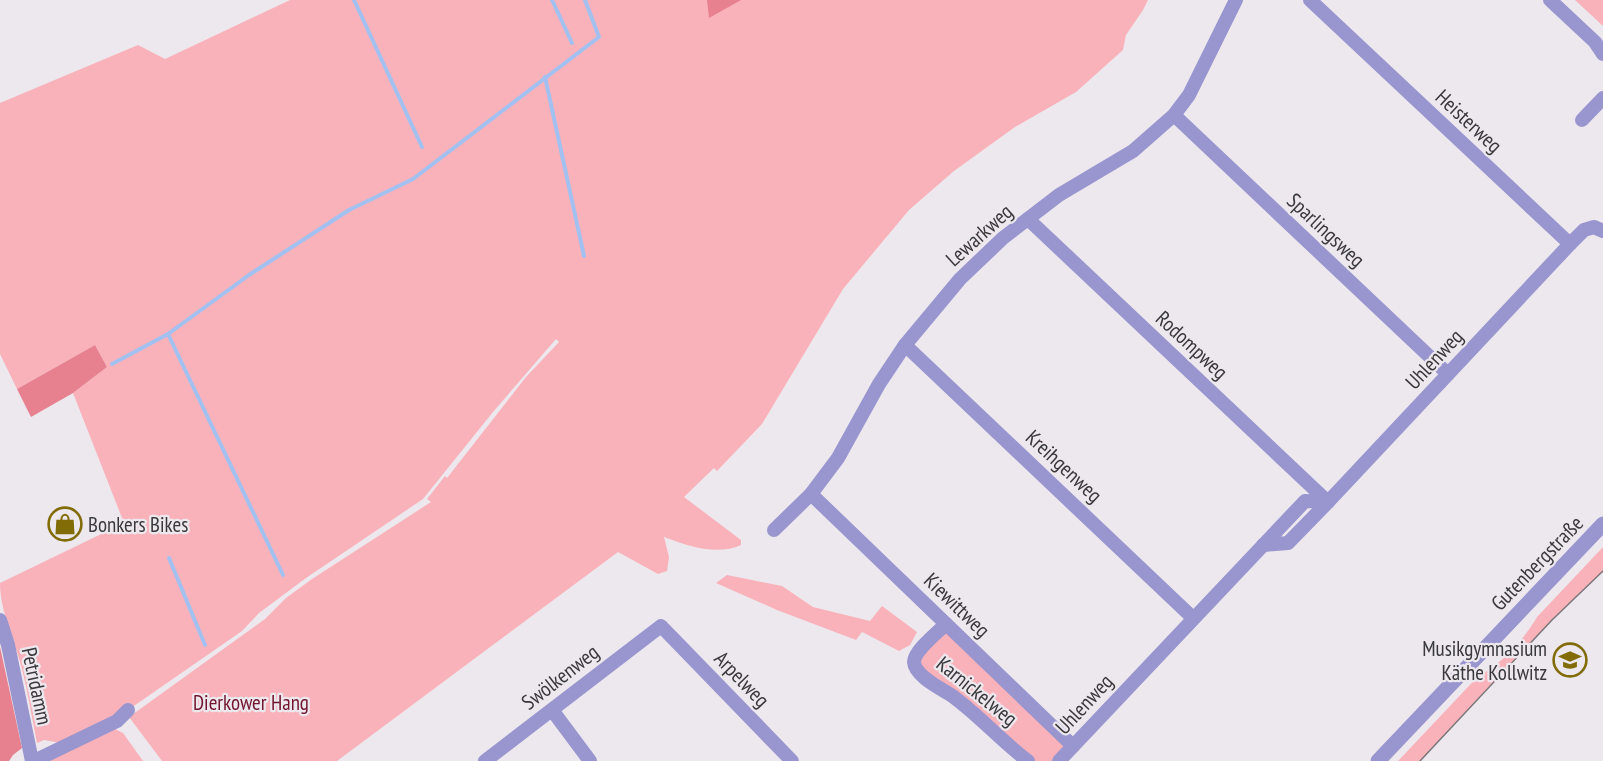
<svg xmlns="http://www.w3.org/2000/svg" width="1603" height="761" font-family="'PT Sans Narrow',sans-serif">
<style>
.green{fill:#fab2ba}
.forest{fill:#e7808f}
.lines{fill:none;stroke-linecap:round;stroke-linejoin:round}
.stream{stroke:#a2c1f1;stroke-width:4}
.minor{stroke:#9995cf;stroke-width:14}
.tertiary{stroke:#9995cf;stroke-width:15}
.tram{stroke:#79777a;stroke-width:1.5}
.labels{text-anchor:middle;dominant-baseline:central;stroke-width:4.5;stroke-linejoin:round;paint-order:stroke}
.street-label{font-size:21px;fill:#39383a;stroke:#ece8ee}
.poi-label{font-size:21px;fill:#39383a;stroke:#ece8ee;text-anchor:start}
.park-label{font-size:21px;fill:#72162e;stroke:#ece8ee}
</style>
<rect width="100%" height="100%" fill="#ece8ee"/>
<g class="green">
<path d="M290,0H1148L1143,10L1126,35L1123,50L1076,92L1015,127L954,171L909,210L843,289L762,424L717,471L714,468L684,497L741,540V545C718,556 687,546 664,537L669,557L667,571L658,574L618,552L337,761H162L129,717L265,619L286,598L312,579L431,502L427,499L445,476L447,478L526,377L559,342L556,339L493,412L423,499L306,578L259,613L242,631L128,710L61,743L44,740L37,743C32,718 28,693 22,669C15,641 0,612 0,583L124,523L73,393L107,367L95,345L17,389L0,354V103L138,45L165,59Z"/>
<polygon points="1575,0 1603,0 1603,26"/>
<path d="M1603,547V571L1552,620L1420,761H1398L1483,671L1484,673C1506,659 1524,639 1537,617Z"/>
<polygon points="727,575 782,586 813,607 870,621 882,606 917,632 910,645 899,651 862,632 856,640 777,610 716,583"/>
<polygon points="946,624 1073,746 1059,761 1028,761 923,675 916,654"/>
<polygon points="109,726 123,733 143,761 43,761"/>
</g>
<g class="forest">
<polygon points="707,0 741,0 709,18"/>
<polygon points="95,345 107,367 73,393 31,417 17,389"/>
<polygon points="0,647 22,748 13,755 9,761 0,761"/>
</g>
<g class="lines">
<g class="stream">
<polyline points="354,0 422,147"/>
<polyline points="552,0 572,43"/>
<polyline points="545,77 584,256"/>
<polyline points="168,334 283,575"/>
<polyline points="112,364 168,334 249,275 349,210 413,179 599,37 585,0"/>
<polyline points="169,558 205,645"/>
</g>
<g class="minor">
<polyline points="1310,0 1570,244 1584,230 1594,227 1603,231"/>
<polyline points="1550,0 1595,42 1603,54"/>
<polyline points="1174,115 1448,374"/>
<polyline points="1582,120 1603,98"/>
<polyline points="1028,219 1328,502 1288,543 1263,545"/>
<polyline points="905,345 1193,618"/>
<polyline points="811,494 1073,746"/>
<polyline points="774,530 811,494 838,458 879,384 905,345 960,279 1003,238 1059,195 1133,151 1174,115 1189,95 1236,0"/>
<polyline points="0,620 8,645 32,761"/>
<path d="M946,624C938,632 914,651 914,662C915,676 940,688 951,695C979,715 1001,741 1028,761"/>
<polyline points="552,710 590,761"/>
<polyline points="34,761 117,721 128,710"/>
<polyline points="485,761 661,626 792,761"/>
<polyline points="1059,761 1305,501 1328,502 1570,244"/>
</g>
<polyline class="tertiary" points="1378,761 1603,524"/>
<polyline class="tram" points="1420,761 1552,620 1603,571"/>
</g>
<defs>
<symbol id="shop-ring" viewBox="-11 -11 22 22"><circle r="9.5" fill="#ece8ee" stroke="#816c07" stroke-width="1.5"/><path d="M-5-2.5h2.3a2.7 3.5 0 0 1 5.4 0H5L5.5 6h-11ZM-1.5-2.5h3a1.5 2.3 0 0 0-3 0Z" fill="#816c07"/></symbol>
<symbol id="school-ring" viewBox="-11 -11 22 22"><circle r="9.5" fill="#ece8ee" stroke="#816c07" stroke-width="1.5"/><path d="M0-5L7-2L0 1L-7-2ZM-4 1L0 2.5L4 1V4Q0 6-4 4Z" fill="#816c07"/></symbol>
</defs>
<g fill-rule="evenodd">
<use href="#shop-ring" x="46" y="505" width="38" height="38"/>
<use href="#school-ring" x="1551" y="641" width="38" height="38"/>
</g>
<g class="labels">
<g class="street-label">
<text transform="translate(1469 121) rotate(43)">Heisterweg</text>
<text transform="translate(1326 230) rotate(43)">Sparlingsweg</text>
<text transform="translate(979 235) rotate(-42)">Lewarkweg</text>
<text transform="translate(1192 345) rotate(43)">Rodompweg</text>
<text transform="translate(1434 359) rotate(-47)">Uhlenweg</text>
<text transform="translate(1064 466) rotate(43)">Kreihgenweg</text>
<text transform="translate(1537 563) rotate(-46)">Gutenbergstraße</text>
<text transform="translate(957 605) rotate(44)">Kiewittweg</text>
<text transform="translate(560 677) rotate(-38)">Swölkenweg</text>
<text transform="translate(742 679) rotate(46)">Arpelweg</text>
<text transform="translate(37 686) rotate(78)">Petridamm</text>
<text transform="translate(977 691) rotate(39)">Karnickelweg</text>
<text transform="translate(1084 704) rotate(-47)">Uhlenweg</text>
</g>
<g class="poi-label">
<text x="88" y="524">Bonkers Bikes</text>
<text x="1547" y="648" text-anchor="end">Musikgymnasium<tspan x="1547" dy="24">Käthe Kollwitz</tspan></text>
</g>
<g class="park-label">
<text x="251" y="702">Dierkower Hang</text>
</g>
</g>
</svg>
